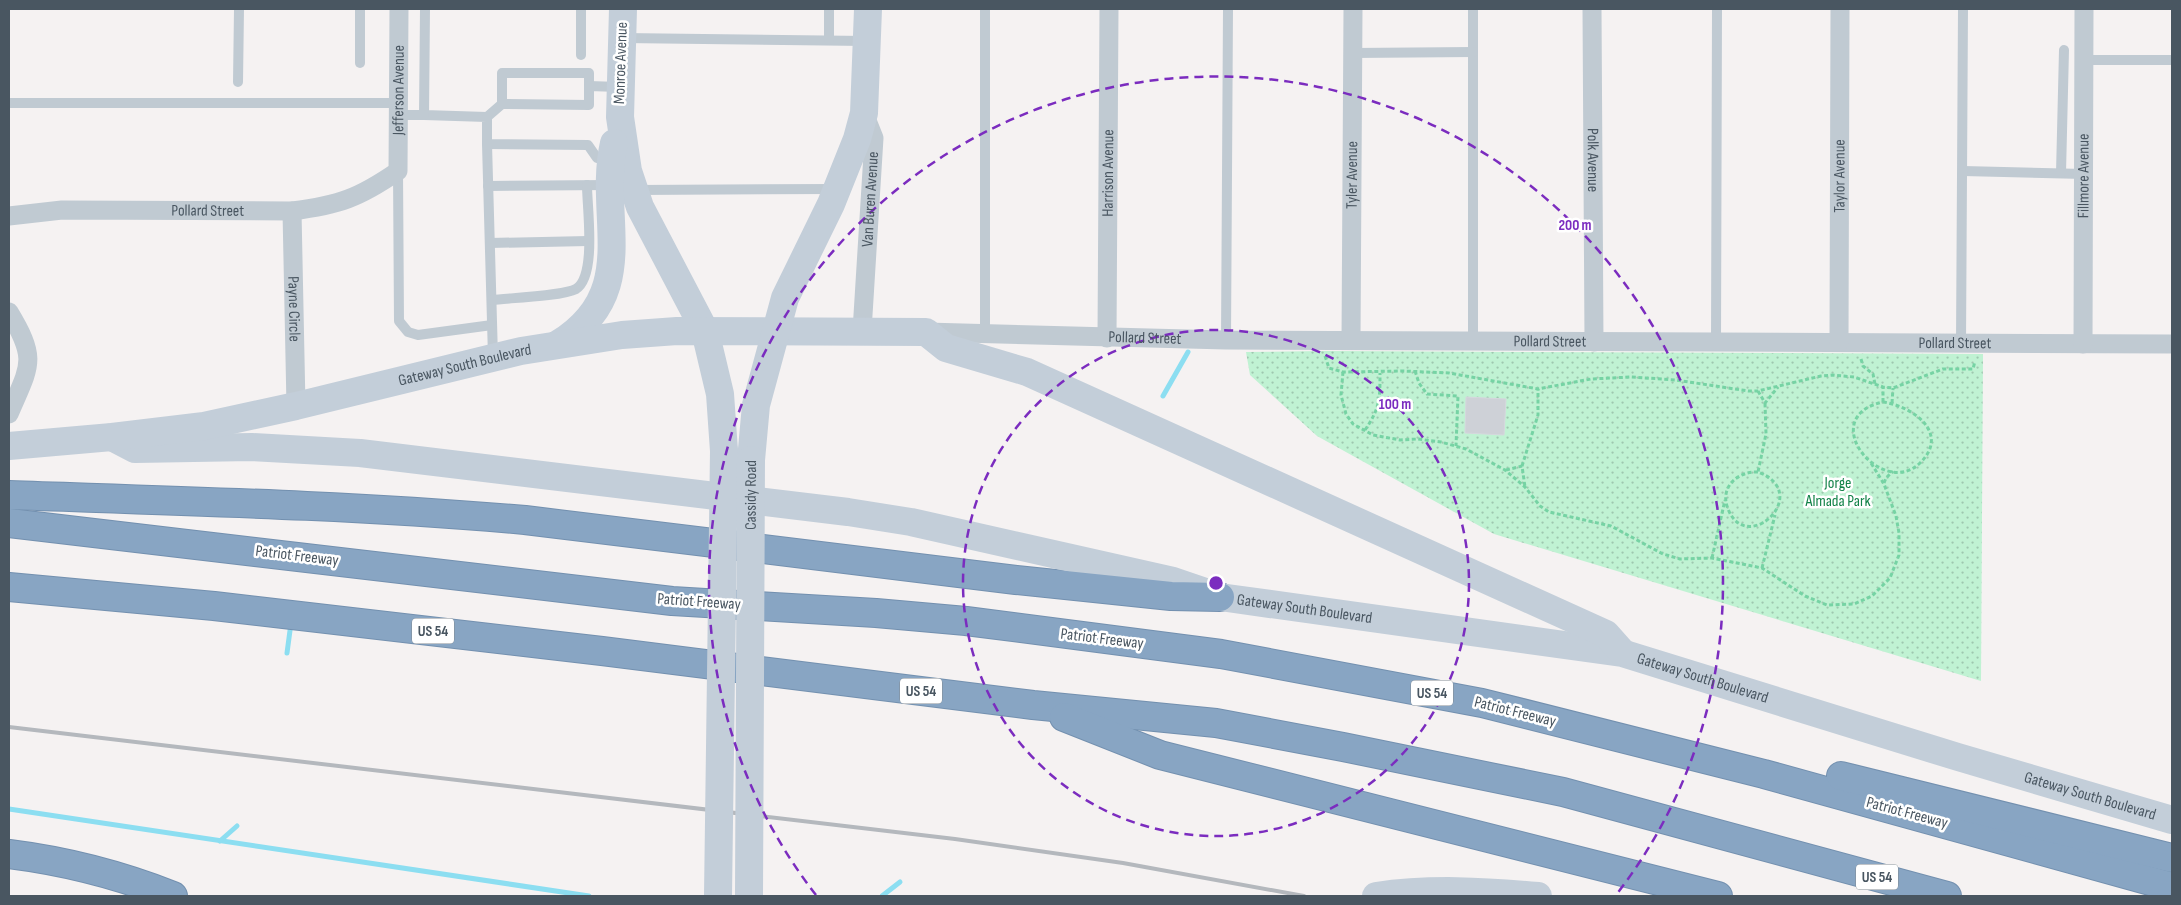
<svg xmlns="http://www.w3.org/2000/svg" width="2181" height="905" font-family="'Sofia Sans Condensed',sans-serif">
<style>
.green{fill:url(#green-dots)}
.lines{fill:none;stroke-linecap:round;stroke-linejoin:round}
.stream{stroke:#8cdef1;stroke-width:5}
.building{fill:#ced1d7;stroke:#d6d8de}
.highway-casing{stroke:#7390af;stroke-width:30}
.path{stroke:#76d3a4;stroke-width:3;stroke-dasharray:4 2.5;stroke-linecap:butt}
.lane{stroke:#c0cad2;stroke-width:10}
.street{stroke:#c0cad2;stroke-width:19}
.secondary{stroke:#c3ced9;stroke-width:28}
.highway{stroke:#88a5c3;stroke-width:28}
.rail{stroke:#b4b8bd;stroke-width:4}
.secondary-bridge{stroke:#c3ced9;stroke-width:28}
.ring{fill:none;stroke:#7b2cbf;stroke-width:2.5;stroke-dasharray:9 6}
.labels{text-anchor:middle;dominant-baseline:central;stroke-width:5;stroke-linejoin:round;paint-order:stroke}
.shield{fill:#fff;stroke:#808990;stroke-width:1}
.shield-label{font-size:15px;font-weight:bold;fill:#495661}
.street-label{font-size:16px;fill:#495661;stroke:#fff}
.park-label{font-size:16px;fill:#138349;stroke:#fff}
.centre{fill:#7b2cbf;stroke:#fff;stroke-width:2.5}
.ring-label{font-size:15px;text-anchor:middle;font-weight:bold;fill:#7b2cbf;stroke:#fff;stroke-width:5;stroke-linejoin:round;paint-order:stroke}
</style>
<defs>
<pattern id="green-dots" width="8" height="8" patternUnits="userSpaceOnUse" patternTransform="scale(1.25)"><rect width="8" height="8" fill="#c0f2d3"/><path d="M2 2h.1M6 6h.1" fill="none" stroke="#9ec7af" stroke-width="1.8" stroke-linecap="round"/></pattern>
</defs>
<rect width="100%" height="100%" fill="#f5f2f2"/>
<polygon class="green" points="1325,351 1983,354 1981,681 1494,534 1317,436 1250,375 1246,352"/>
<g class="lines">
<g class="stream">
<polyline points="1163,396 1188,352"/>
<polyline points="287,653 291,623"/>
<polyline points="9,809 589,896"/>
<polyline points="220,841 237,826"/>
<polyline points="882,896 900,882"/>
</g>
</g>
<polygon class="building" points="1466,397 1506,399 1504,435 1465,433"/>
<g class="lines">
<defs>
<g id="highway">
<path d="M9,495C181,501 353,505 525,520L1016,580L1171,596L1220,597"/>
<polyline points="9,523 672,601 876,613 966,621 1221,654 1482,703 1764,774 2172,887"/>
<polyline points="9,587 214,606 602,651 1033,705 1216,723 1343,747 1563,792 1947,896"/>
<polyline points="1064,717 1160,755 1718,896"/>
<polyline points="1841,776 2172,858"/>
<path d="M9,854C65,861 120,875 173,896"/>
</g>
</defs>
<use href="#highway" class="highway-casing"/>
<g class="path">
<polyline points="1325,356 1329,368 1343,372 1403,371 1449,373 1538,389 1591,379 1631,377 1676,380 1748,391 1758,391 1821,376 1833,375 1854,377 1883,387 1893,388 1943,369 1973,369 1975,361"/>
<polyline points="1861,359 1863,366 1873,374 1875,384"/>
<polyline points="1415,371 1419,383 1427,394 1458,396 1456,446"/>
<polyline points="1343,372 1341,395 1346,414 1353,424 1373,435 1400,440 1418,439 1441,442 1466,449 1505,470 1525,487 1540,506 1549,512 1611,526 1663,554 1680,559 1712,558 1762,568 1805,596 1827,605 1854,604 1872,596 1890,578 1899,555 1899,533 1896,516 1884,484 1871,463"/>
<polyline points="1758,391 1765,403 1778,387"/>
<path d="M1883,402C1912,406 1951,433 1920,463C1882,500 1814,417 1883,402Z"/>
<polyline points="1883,402 1883,387"/>
<polyline points="1892,403 1893,388"/>
<path d="M1365,430C1380,408 1380,399 1380,373"/>
<polyline points="1522,466 1538,415 1538,389"/>
<polyline points="1506,470 1522,466 1525,487"/>
<path d="M1758,472C1738,471 1719,487 1728,509C1747,557 1814,493 1758,472L1766,434L1765,403"/>
<polyline points="1884,483 1886,478 1893,471"/>
<polyline points="1712,558 1725,500"/>
<polyline points="1762,568 1775,515"/>
</g>
<g class="lane">
<polyline points="360,9 360,63"/>
<polyline points="425,9 424,115 487,117 487,144 588,145 597,158 610,159"/>
<polyline points="581,9 581,55"/>
<polyline points="1473,9 1473,341"/>
<polyline points="623,38 866,41"/>
<polyline points="829,40 829,9"/>
<polyline points="1353,53 1473,52"/>
<polyline points="2084,60 2172,60"/>
<polyline points="238,82 239,9"/>
<polyline points="9,103 398,103"/>
<polyline points="502,104 502,73 589,73 589,86"/>
<polyline points="398,115 424,115"/>
<polyline points="487,117 502,104 589,105 589,86 619,87"/>
<polyline points="487,144 493,357"/>
<polyline points="398,171 399,321 408,332 418,335 492,325"/>
<polyline points="1963,171 2084,174"/>
<polyline points="2061,173 2064,50"/>
<polyline points="488,186 610,185"/>
<polyline points="636,190 834,189"/>
<polyline points="490,243 588,241"/>
<path d="M492,300C509,298 563,296 576,289C597,276 587,208 587,185"/>
<polyline points="985,334 985,9"/>
<polyline points="1226,340 1228,9"/>
<polyline points="1716,342 1717,9"/>
<polyline points="1961,344 1963,9"/>
</g>
<g class="street">
<path id="s1" d="M1592,9L1594,342"/>
<path id="s2" d="M292,211L296,406"/>
<path id="s3" d="M9,216L62,210L292,211C339,205 359,198 398,171L399,9"/>
<path d="M9,312C38,360 30,365 9,414"/>
<path id="s4" d="M862,331L874,138L864,113"/>
<path id="s5" d="M926,332L1226,340L2172,344"/>
<path id="s6" d="M1107,338L1109,9"/>
<path id="s7" d="M1351,340L1353,9"/>
<path id="s8" d="M1839,342L1840,9"/>
<path id="s9" d="M2083,344L2084,9"/>
</g>
<g class="secondary">
<polyline points="623,9 620,117 628,171 640,207 705,331 720,394 724,451"/>
<path d="M558,344C643,292 597,218 614,143"/>
<path id="s10" d="M112,437L135,449L252,447L360,453L848,512L911,522L1173,581L1220,597L1622,653L1958,757L2172,820"/>
<path id="s11" d="M9,446L112,437L204,426L296,406L521,351L622,335L677,331L926,332L946,348L1027,372L1606,634L1622,652"/>
<polyline points="751,460 756,405 785,298 831,204 857,139 864,113 868,9"/>
<path d="M1376,896C1430,888 1484,891 1538,896"/>
</g>
<use href="#highway" class="highway"/>
<polyline class="rail" points="9,727 955,839 1123,863 1304,896"/>
<g class="secondary-bridge">
<polyline points="718,896 724,451"/>
<path id="s12" d="M749,896L751,460"/>
</g>
</g>
<g class="ring">
<circle cx="1216" cy="583" r="253"/>
<path d="M816 895A507 507 0 1 1 1616 895"/>
</g>
<g class="labels">
<g class="shield">
<rect x="412" y="618.5" width="42" height="25" rx="4"/>
<rect x="900" y="678.5" width="42" height="25" rx="4"/>
<rect x="1411" y="680.5" width="42" height="25" rx="4"/>
<rect x="1856" y="864.5" width="42" height="25" rx="4"/>
</g>
<g class="shield-label">
<text x="433" y="631">US 54</text>
<text x="921" y="691">US 54</text>
<text x="1432" y="693">US 54</text>
<text x="1877" y="877">US 54</text>
</g>
<g class="street-label">
<text transform="translate(621 63) rotate(-88)">Monroe Avenue</text>
<text stroke="none"><textPath href="#s3" startOffset="479">Jefferson Avenue</textPath></text>
<text stroke="none"><textPath href="#s1" startOffset="151">Polk Avenue</textPath></text>
<text stroke="none"><textPath href="#s6" startOffset="165">Harrison Avenue</textPath></text>
<text stroke="none"><textPath href="#s7" startOffset="165">Tyler Avenue</textPath></text>
<text stroke="none"><textPath href="#s8" startOffset="166">Taylor Avenue</textPath></text>
<text stroke="none"><textPath href="#s9" startOffset="168">Fillmore Avenue</textPath></text>
<text stroke="none"><textPath href="#s4" startOffset="132">Van Buren Avenue</textPath></text>
<text stroke="none"><textPath href="#s3" startOffset="199">Pollard Street</textPath></text>
<text stroke="none"><textPath href="#s2" startOffset="98">Payne Circle</textPath></text>
<text stroke="none"><textPath href="#s5" startOffset="219">Pollard Street</textPath></text>
<text stroke="none"><textPath href="#s5" startOffset="624">Pollard Street</textPath></text>
<text stroke="none"><textPath href="#s5" startOffset="1029">Pollard Street</textPath></text>
<text stroke="none"><textPath href="#s11" startOffset="464">Gateway South Boulevard</textPath></text>
<text stroke="none"><textPath href="#s12" startOffset="401">Cassidy Road</textPath></text>
<text transform="translate(297 556) rotate(7)">Patriot Freeway</text>
<text transform="translate(699 602) rotate(4)">Patriot Freeway</text>
<text stroke="none"><textPath href="#s10" startOffset="1210">Gateway South Boulevard</textPath></text>
<text transform="translate(1102 639) rotate(7)">Patriot Freeway</text>
<text stroke="none"><textPath href="#s10" startOffset="1615">Gateway South Boulevard</textPath></text>
<text transform="translate(1515 712) rotate(14)">Patriot Freeway</text>
<text stroke="none"><textPath href="#s10" startOffset="2020">Gateway South Boulevard</textPath></text>
<text transform="translate(1907 813) rotate(15)">Patriot Freeway</text>
</g>
<g class="park-label">
<text x="1838" y="483">Jorge<tspan x="1838" dy="18">Almada Park</tspan></text>
</g>
</g>
<circle cx="1216" cy="583" r="8" class="centre"/>
<g class="ring-label">
<text x="1575" y="230">200 m</text>
<text x="1395" y="409">100 m</text>
</g>
<rect width="2181" height="905" fill="none" stroke="#495661" stroke-width="20"/>
</svg>
